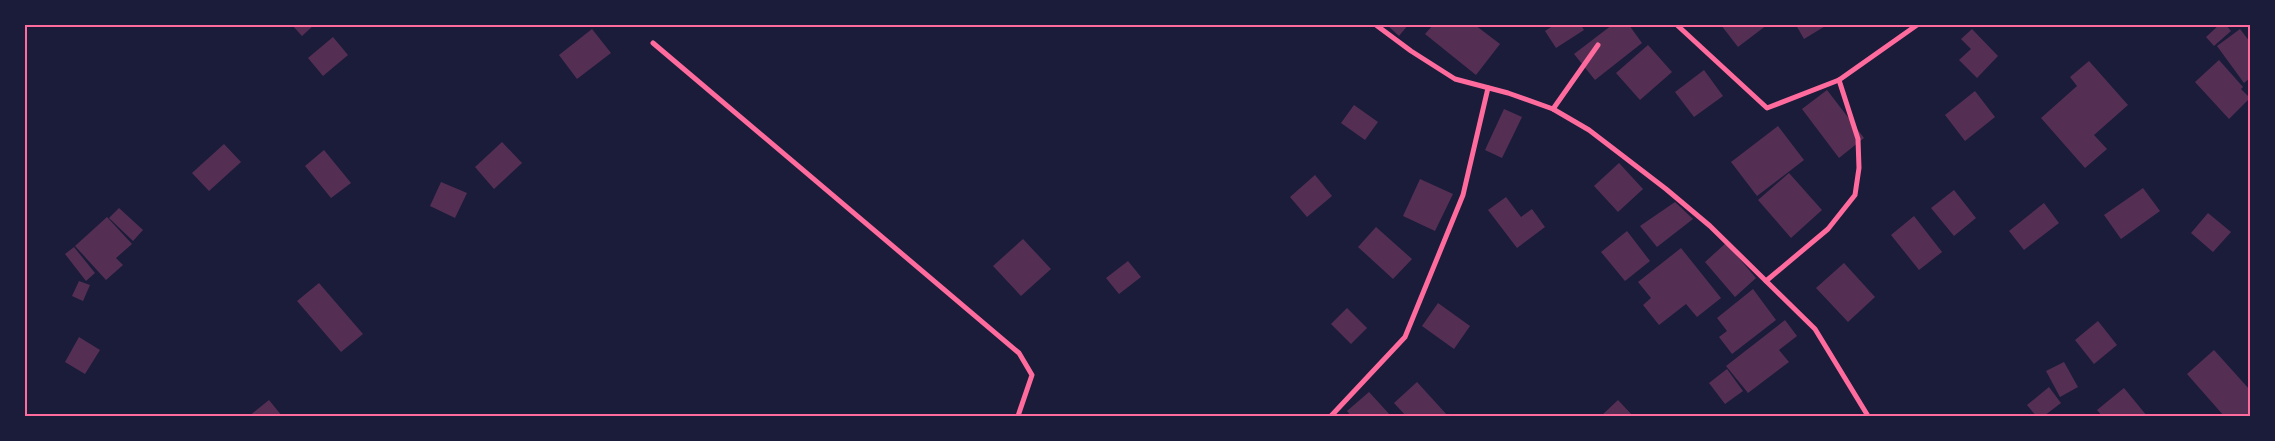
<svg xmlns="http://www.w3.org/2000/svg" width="2275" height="441" font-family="'Archivo Narrow',sans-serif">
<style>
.building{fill:#542f53}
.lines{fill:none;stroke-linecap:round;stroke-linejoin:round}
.minor{stroke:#ff6b9d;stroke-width:5}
.neatline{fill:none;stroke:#ff6b9d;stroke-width:2}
</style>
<rect width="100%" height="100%" fill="#1b1b3a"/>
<g class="building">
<polygon points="292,25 314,25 302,36"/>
<polygon points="1387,25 1408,25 1399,36"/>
<polygon points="1433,25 1475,25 1500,44 1476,75 1425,34"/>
<polygon points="1554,25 1581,25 1584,30 1556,48 1545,31"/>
<polygon points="1612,25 1629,25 1642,43 1595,80 1574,54"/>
<polygon points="1721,25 1767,25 1738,47"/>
<polygon points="1796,25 1827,25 1804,39"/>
<polygon points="2219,25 2226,25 2231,31 2214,46 2206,37"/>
<polygon points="592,29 611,53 577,79 559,55"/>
<polygon points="1972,29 1998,56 1977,78 1959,60 1971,49 1961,39"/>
<polygon points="2240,29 2250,42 2250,78 2244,83 2217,46"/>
<polygon points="333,37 348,55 323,76 308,58"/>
<polygon points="1648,45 1672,72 1640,100 1616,73"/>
<polygon points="2219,60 2243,87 2241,89 2250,98 2229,119 2195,82"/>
<polygon points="2089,61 2128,105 2094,135 2107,149 2085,168 2041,118 2077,86 2070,77"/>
<polygon points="1704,70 1723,96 1694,117 1675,92"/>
<polygon points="1827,90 1864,138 1839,158 1802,109"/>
<polygon points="1975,91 1995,117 1965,141 1945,115"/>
<polygon points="1354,105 1378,122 1365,140 1341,123"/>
<polygon points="1504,109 1522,117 1502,158 1485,150"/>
<polygon points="1778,126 1804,160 1757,196 1731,162"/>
<polygon points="502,142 522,163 494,189 475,167"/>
<polygon points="224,144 241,162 209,191 192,173"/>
<polygon points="324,150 351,183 331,198 305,166"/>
<polygon points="1619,163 1643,189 1618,212 1594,186"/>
<polygon points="1789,173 1822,210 1791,238 1758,200"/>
<polygon points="1315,175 1332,196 1307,217 1290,197"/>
<polygon points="1420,179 1453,194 1435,231 1403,216"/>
<polygon points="441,182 467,193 455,218 430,206"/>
<polygon points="2143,188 2160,211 2121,239 2104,215"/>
<polygon points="1954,190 1976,218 1954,236 1931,208"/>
<polygon points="1506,197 1521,217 1532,209 1545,227 1517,248 1488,210"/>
<polygon points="1675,202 1693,219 1657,247 1640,226"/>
<polygon points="2044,203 2059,223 2024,250 2009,231"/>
<polygon points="119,208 143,230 133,241 109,218"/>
<polygon points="2208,213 2231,232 2213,252 2191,233"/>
<polygon points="1914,216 1942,252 1919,270 1891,235"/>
<polygon points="107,217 132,244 116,258 123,265 106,280 75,246"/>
<polygon points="1376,227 1412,259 1393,279 1358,247"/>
<polygon points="1627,231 1650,261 1625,281 1601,252"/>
<polygon points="1023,239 1051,269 1021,296 993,266"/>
<polygon points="1726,243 1756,278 1735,297 1705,262"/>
<polygon points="74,247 95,273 86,281 65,254"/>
<polygon points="1681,248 1721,298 1697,317 1686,304 1659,325 1643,305 1651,298 1638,282"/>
<polygon points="1128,261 1141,277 1119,294 1106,278"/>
<polygon points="1844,263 1875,297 1848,322 1816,288"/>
<polygon points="79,281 90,285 83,301 72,296"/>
<polygon points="319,283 363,334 341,352 297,301"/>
<polygon points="1753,289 1776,320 1732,354 1719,337 1727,331 1717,318"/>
<polygon points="1438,303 1470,326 1454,349 1422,326"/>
<polygon points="1347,308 1367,328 1351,344 1331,324"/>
<polygon points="1785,320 1797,336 1779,350 1789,362 1748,393 1726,366"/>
<polygon points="2098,321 2117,345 2094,364 2075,340"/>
<polygon points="79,337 100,350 85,374 65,362"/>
<polygon points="2214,350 2250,390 2249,416 2224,416 2187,374"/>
<polygon points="2064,362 2078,387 2060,397 2046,371"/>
<polygon points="1727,369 1743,391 1725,404 1709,383"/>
<polygon points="1417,382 1448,416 1406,416 1394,403"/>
<polygon points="2049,387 2061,403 2044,416 2036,416 2027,405"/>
<polygon points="2124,388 2147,416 2102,416 2097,410"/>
<polygon points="1369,392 1391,416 1351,416 1347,411"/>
<polygon points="269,400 282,416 249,416"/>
<polygon points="1618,400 1633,416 1601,416"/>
</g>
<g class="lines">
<g class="minor">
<polyline points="1376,25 1411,51 1455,79 1508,93 1553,109 1589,130 1666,189 1710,226 1815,329 1868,416"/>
<polyline points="1677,25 1767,108 1839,80 1917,25"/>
<polyline points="653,43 1019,353 1032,375 1018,416"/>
<polyline points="1553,109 1598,45"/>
<polyline points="1766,281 1828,229 1855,195 1859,168 1858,139 1839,80"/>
<polyline points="1331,416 1405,337 1463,195 1488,88"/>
</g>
</g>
<rect width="2275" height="441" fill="none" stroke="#1b1b3a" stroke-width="52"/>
<rect x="26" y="26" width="2223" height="389" class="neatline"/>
</svg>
